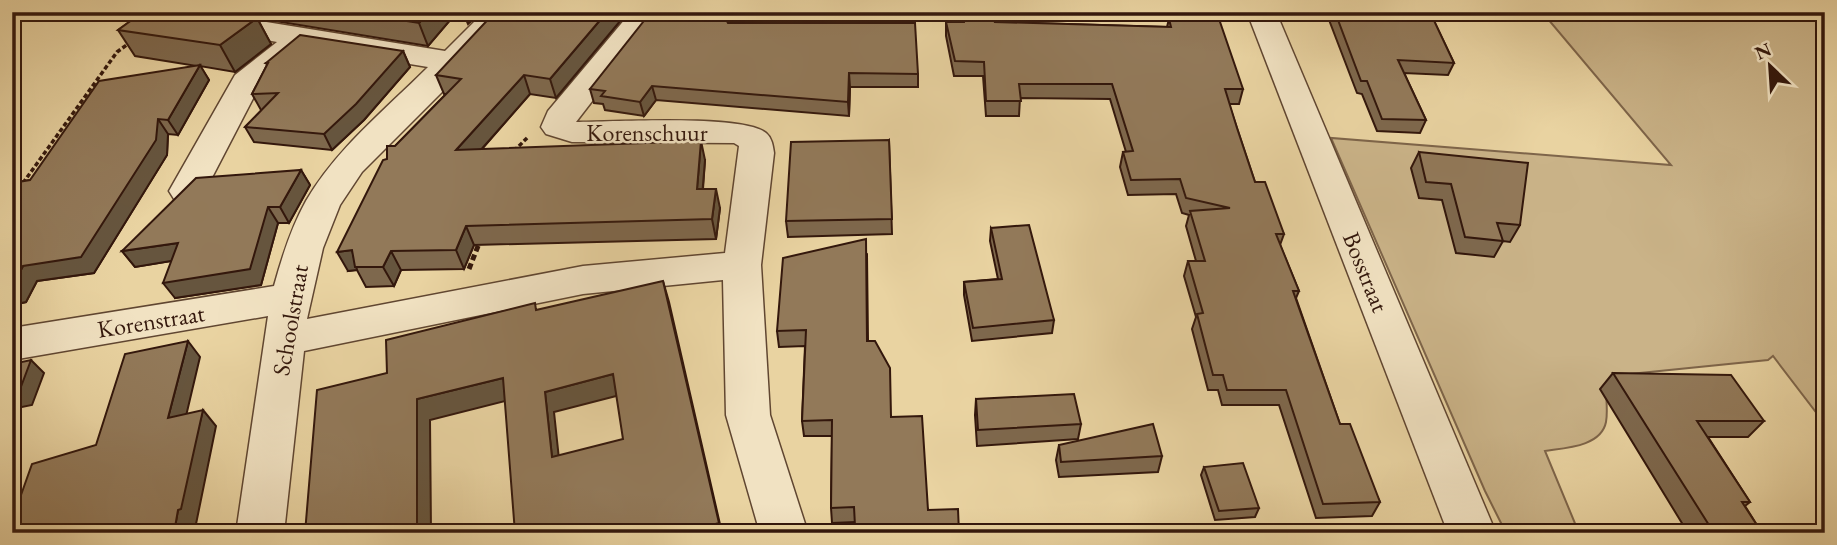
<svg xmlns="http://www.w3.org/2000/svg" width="1837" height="545" font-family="'EB Garamond',serif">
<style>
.green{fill:#cab388;stroke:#7e654a;stroke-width:2}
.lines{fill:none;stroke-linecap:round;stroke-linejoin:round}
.minor-casing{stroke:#604631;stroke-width:3}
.path-far1{stroke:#33170c;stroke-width:3.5;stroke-dasharray:4.5 2.5;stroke-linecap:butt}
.path{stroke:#33170c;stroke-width:5;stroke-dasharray:6 3.5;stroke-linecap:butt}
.minor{fill:#f1e2c2;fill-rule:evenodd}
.wall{fill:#7e684d;stroke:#33170c;stroke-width:2}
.shaded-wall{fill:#66553e;stroke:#33170c;stroke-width:2}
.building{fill:#927959;stroke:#33170c;stroke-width:2;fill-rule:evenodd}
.labels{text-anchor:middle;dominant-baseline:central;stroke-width:5;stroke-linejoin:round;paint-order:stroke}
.street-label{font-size:24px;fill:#33170c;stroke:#f1e2c2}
</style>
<rect width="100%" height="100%" fill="#e9d3a1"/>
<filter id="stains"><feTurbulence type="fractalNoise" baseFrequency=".00286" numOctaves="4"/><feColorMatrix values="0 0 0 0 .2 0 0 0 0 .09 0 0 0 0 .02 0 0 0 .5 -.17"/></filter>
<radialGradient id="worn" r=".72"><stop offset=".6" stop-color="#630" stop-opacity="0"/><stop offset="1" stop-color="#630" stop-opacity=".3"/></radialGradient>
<path class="green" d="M1542,12H1825V424L1773,356L1768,360L1630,374L1606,389C1606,399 1608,412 1606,422C1601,447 1564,448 1545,451L1579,533H1506L1485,491L1331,138L1671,165Z"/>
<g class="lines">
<defs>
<g id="minor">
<path d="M484,12H515L465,69L362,172L340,205L323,248L307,319L583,266L725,253L739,146L734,143L572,142L546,134L541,127L548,111L631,12H661L576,122C612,122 743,114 766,133C772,138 773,146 774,153L761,265L770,415L808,533H760L726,415L723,280L583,294L304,351L284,533H236L268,316L12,360V328L274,286C282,257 291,228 306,201C336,149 386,109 428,67L307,47L259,87L205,191L200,199L187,203L174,199L169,191L235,75L277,42L201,28L196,22L201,16L211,13L445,51Z"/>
<polygon points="1247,12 1276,12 1496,533 1448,533"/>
</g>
</defs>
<use href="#minor" class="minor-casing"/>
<g class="path-far1">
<polyline points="514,151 528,137"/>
<polyline points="23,183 117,52 132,41"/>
</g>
<polyline class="path" points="469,269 480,241"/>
<use href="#minor" class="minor"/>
</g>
<g class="wall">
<polygon points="143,12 457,12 428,46 257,18 271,44 235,72 200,66 209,80 178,135 168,134 167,155 94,273 37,281 26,302 12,305 12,183 30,180 197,66 135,56 118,30"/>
<polygon points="932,12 998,12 997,22 1167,27 1169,19 1243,89 1239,104 1229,104 1255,182 1284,234 1280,245 1299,291 1296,298 1340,424 1380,502 1372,516 1316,518 1279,405 1222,405 1218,390 1208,390 1192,329 1196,317 1184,276 1188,261 1196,261 1186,226 1189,215 1182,213 1176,194 1128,195 1120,167 1123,152 1126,152 1110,99 1020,98 1019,116 986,116 983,76 954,76 946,36 946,22 964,22 965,19"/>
<polygon points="1326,12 1438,12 1437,15 1431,15 1454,63 1448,75 1404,73 1426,120 1420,133 1377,131 1362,94 1357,93"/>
<polygon points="626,14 556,98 530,94 482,149 705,160 703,189 720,208 716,239 474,245 464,269 401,270 394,286 366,287 357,270 348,271 387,159 395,146 446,94 444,94 436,75"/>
<polygon points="728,23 918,74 918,87 850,87 849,116 656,100 644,116 605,110 603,104 594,103 590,89"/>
<polygon points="403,51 410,67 364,120 332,150 254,142 245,127 262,110 261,110 252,94 267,65 266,63"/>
<polygon points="889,140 892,234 788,237 786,221"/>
<polygon points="1419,152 1520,225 1510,242 1503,241 1494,257 1456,253 1442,200 1419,198 1411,168"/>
<polygon points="301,170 310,185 289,223 278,223 261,285 175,298 171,261 135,267 122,251"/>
<polygon points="991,228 1054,320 1052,333 972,341 964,295 964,282 998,279 990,241"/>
<polygon points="867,255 868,341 891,417 928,510 959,533 855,533 855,522 832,523 831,508 832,436 804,436 802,421 805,346 779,347 777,331"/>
<polygon points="1613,373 1764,421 1748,437 1708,437 1750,502 1745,506 1762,533 1688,533 1600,389"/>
<polygon points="976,399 1081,424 1078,439 977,446 975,415"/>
<polygon points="1059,445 1162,456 1158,472 1059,477 1056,460"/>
<polygon points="1204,467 1259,508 1255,517 1215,520 1201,475"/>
</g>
<g class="shaded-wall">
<polygon points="429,12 457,12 428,46 419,23"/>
<polygon points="463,12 481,12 468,24"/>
<polygon points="607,12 625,12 626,14 556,98 550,79"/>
<polygon points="257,18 271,44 235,72 220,45"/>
<polygon points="403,51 410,67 364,120 332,150 324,134"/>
<polygon points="200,65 209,80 178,135 168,120"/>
<polygon points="849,73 850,87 849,116 848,102"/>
<polygon points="524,75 530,94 464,169 456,150"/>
<polygon points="652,86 656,100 644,116 640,102"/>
<polygon points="158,119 168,134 167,155 94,273 37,281 26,302 12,305 12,287 23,266"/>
<polygon points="701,141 705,160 701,209 697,189"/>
<polygon points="301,170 310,185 289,223 280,207"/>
<polygon points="716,189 720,208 716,239 712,219"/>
<polygon points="268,207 278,223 261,285 175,298 163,283"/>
<polygon points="466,226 474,245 464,269 456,250"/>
<polygon points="178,243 189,258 135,267 122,251"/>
<polygon points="352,250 357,270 348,271 337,252"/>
<polygon points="391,251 401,270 394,286 383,267"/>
<polygon points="663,281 669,302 722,533 696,533"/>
<polygon points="188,341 200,357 182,433 168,418"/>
<polygon points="31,360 44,373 32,405 12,409 12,394"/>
<polygon points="613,374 620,395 554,412 561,478 552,457 545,392"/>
<polygon points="503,378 513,399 430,420 431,533 417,533 417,399"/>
<polygon points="203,410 216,426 196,524 193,525 191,533 174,533 178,510"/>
</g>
<g class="building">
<polygon points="143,12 228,12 257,18 220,45 118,30"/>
<polygon points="349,12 429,12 419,23"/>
<polygon points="495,12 607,12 550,79 524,75 456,150 701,141 697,189 716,189 712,219 466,226 456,250 391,251 383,267 355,267 352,250 337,252 383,160 387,159 387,146 395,146 461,79 436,75"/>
<polygon points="651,12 722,12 728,23 915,23 918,74 849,73 848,102 652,86 640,102 601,96 605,91 590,89"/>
<polygon points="965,12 997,12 995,22 1171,27 1169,19 1219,19 1243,89 1225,89 1237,128 1255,182 1265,182 1284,234 1276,234 1299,291 1293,291 1340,424 1350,424 1380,502 1323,504 1286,390 1227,390 1223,375 1213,375 1197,314 1203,313 1188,261 1205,261 1190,211 1230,208 1186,198 1180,179 1131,180 1123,152 1133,151 1112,84 1019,84 1021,101 986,101 984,62 955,61 946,22 964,22"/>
<polygon points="1335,12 1430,12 1454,63 1398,60 1426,120 1382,119 1367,81 1361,81"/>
<polygon points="300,35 403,51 356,104 324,134 245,127 278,93 252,94 268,63 266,63"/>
<polygon points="200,65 168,120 158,119 156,140 81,257 23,266 12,287 12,183 30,180 99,81"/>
<polygon points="889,140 892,219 786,221 791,142"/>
<polygon points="1419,152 1528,163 1520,225 1497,223 1503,241 1465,237 1451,184 1426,182"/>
<polygon points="301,170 280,207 268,207 250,269 163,283 178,243 122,251 196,178"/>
<polygon points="1029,225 1054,320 973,328 964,282 1002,279 991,228"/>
<polygon points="866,239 867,341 875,341 890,368 891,417 922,416 928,510 958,509 959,533 864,533 864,526 855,526 854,507 831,508 832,420 802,421 806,330 777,331 783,258"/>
<path d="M663,281L719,523L695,530L696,533H515L503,378L417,399V533H305L317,390L387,373L386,340L535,303L536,310ZM613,374L623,439L552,457L545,392Z"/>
<polygon points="188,341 168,418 203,410 181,509 178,510 174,533 12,533 12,497 21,495 32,464 96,445 125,354"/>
<polygon points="31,360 19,392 12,394 12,364"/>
<polygon points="1613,373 1731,375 1764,421 1697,421 1750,502 1742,502 1762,533 1714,533"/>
<polygon points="1074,394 1081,424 978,430 976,399"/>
<polygon points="1153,424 1162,456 1061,462 1059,445"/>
<polygon points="1243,463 1259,508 1219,511 1204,467"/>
</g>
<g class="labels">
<g class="street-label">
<text x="647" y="132">Korenschuur</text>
<text transform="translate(1366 272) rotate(68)">Bosstraat</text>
<text transform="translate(290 320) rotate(-80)">Schoolstraat</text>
<text transform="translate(151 321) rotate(-9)">Korenstraat</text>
</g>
</g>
<rect width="1837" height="545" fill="none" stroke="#e9d3a1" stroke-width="42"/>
<rect x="14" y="14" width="1809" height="517" fill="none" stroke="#33170c" stroke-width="3.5"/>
<rect x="21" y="21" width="1795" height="503" fill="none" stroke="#33170c" stroke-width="2"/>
<g transform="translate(1770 66) rotate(335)" stroke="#f1e2c2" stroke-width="5" paint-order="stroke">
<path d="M0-5L12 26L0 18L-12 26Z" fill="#33170c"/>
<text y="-10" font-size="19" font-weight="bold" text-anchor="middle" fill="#33170c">N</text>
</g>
<rect width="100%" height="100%" filter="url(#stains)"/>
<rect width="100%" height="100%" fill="url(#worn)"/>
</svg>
